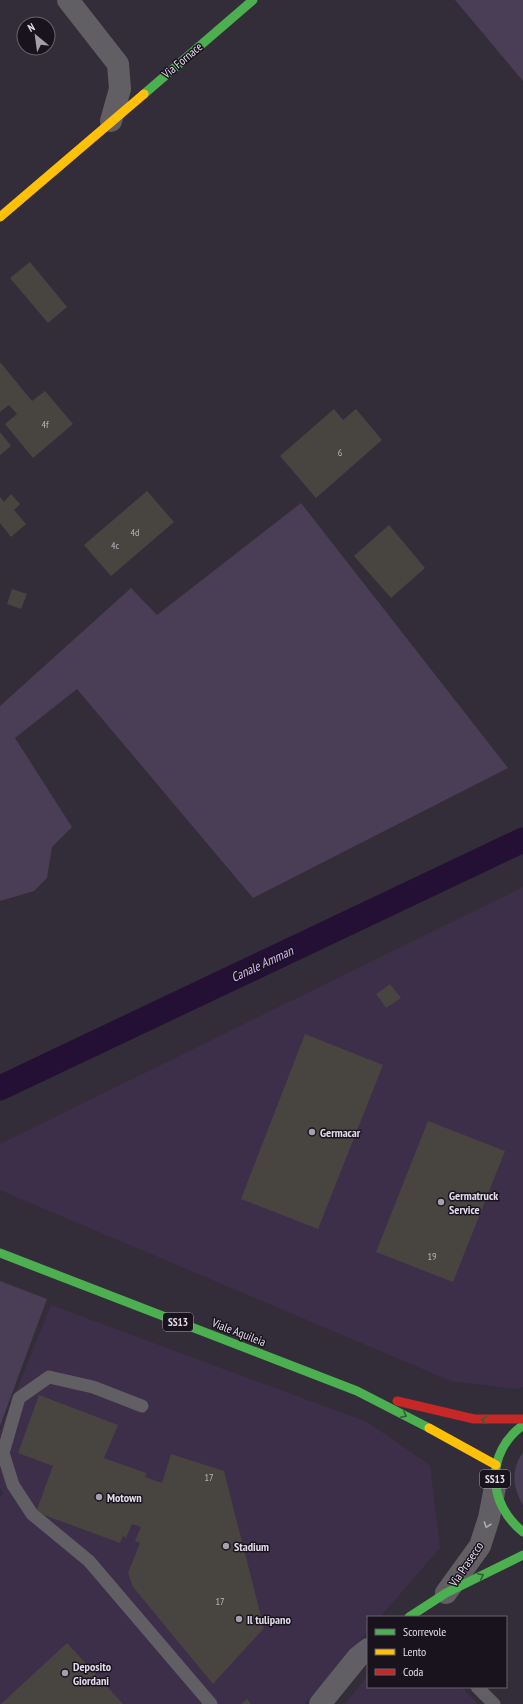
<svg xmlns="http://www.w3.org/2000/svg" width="523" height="1704" font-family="'PT Sans Narrow',sans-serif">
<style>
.built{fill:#3d2f49}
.green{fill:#4a3d56}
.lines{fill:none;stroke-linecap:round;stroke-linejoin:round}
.canal{stroke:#241034;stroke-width:25}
.building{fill:#484440}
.lane{stroke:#615f64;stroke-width:13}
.street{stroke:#615f64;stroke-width:22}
.fast{stroke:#4caf50;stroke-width:9}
.slow{stroke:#ffc107;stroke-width:9}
.jam{stroke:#c62828;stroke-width:9}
.oneway{stroke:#326136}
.oneway2{stroke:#afa9b4}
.poi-dot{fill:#a59eac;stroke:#18131d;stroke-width:1.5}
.labels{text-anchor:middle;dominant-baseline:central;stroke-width:3;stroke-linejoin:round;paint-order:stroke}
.number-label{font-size:10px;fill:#bcb5c0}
.shield{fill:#18131d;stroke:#a69fac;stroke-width:1}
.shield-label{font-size:11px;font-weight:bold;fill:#e3dbea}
.street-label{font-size:12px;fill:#e3dbea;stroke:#18131d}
.poi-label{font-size:12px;font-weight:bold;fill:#e3dbea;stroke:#18131d;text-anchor:start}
.water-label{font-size:13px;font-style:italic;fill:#d8b3fa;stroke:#18131d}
</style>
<rect width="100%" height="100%" fill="#332d39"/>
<g class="built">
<polygon points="523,887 523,1387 518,1389 451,1381 0,1190 0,1144"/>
<polygon points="51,1305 367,1422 430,1465 440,1548 380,1617 368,1617 368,1631 305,1704 0,1704 0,1496 4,1493 0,1488 0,1431"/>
<polygon points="368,1675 368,1687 461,1687 478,1704 345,1704"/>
</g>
<g class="green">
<polygon points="455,0 523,0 523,81"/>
<polygon points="301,503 508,768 253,898 77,689 15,738 72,827 52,847 47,878 34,891 0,901 0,706 131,588 157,615"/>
<polygon points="0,1281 47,1299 0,1426"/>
<path d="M523,1452V1505C512,1487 511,1470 523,1452Z"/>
</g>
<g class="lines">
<polyline class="canal" points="0,1088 523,840"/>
</g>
<g class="building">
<polygon points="30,262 67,307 48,323 10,278"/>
<polygon points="0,362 32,401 45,391 73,424 33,458 5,424 17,414 9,405 0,412"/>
<polygon points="334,409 343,420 356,409 382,440 316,498 280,456"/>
<polygon points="0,432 11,446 0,455"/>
<polygon points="147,491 174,522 111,576 84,545"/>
<polygon points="11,494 20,504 14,510 26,524 11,537 0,523 0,497 4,502"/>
<polygon points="389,525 425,568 391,598 354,556"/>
<polygon points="12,589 27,594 21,609 7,604"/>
<polygon points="390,984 401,998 386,1008 376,994"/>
<polygon points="305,1034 383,1065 318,1229 241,1199"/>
<polygon points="428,1121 505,1151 453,1282 376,1252"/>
<polygon points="39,1395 118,1425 104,1458 146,1473 145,1477 162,1483 171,1454 224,1471 264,1628 213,1684 133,1587 128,1573 140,1543 135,1541 141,1527 132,1524 126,1538 123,1536 120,1543 36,1512 53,1466 18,1453"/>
<polygon points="67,1643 123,1704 1,1704"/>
<polygon points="247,1699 251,1704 241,1704"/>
</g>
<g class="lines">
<g class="lane">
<polyline points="142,1406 93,1387 49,1377 19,1398 3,1453 13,1485 32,1514 89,1561 211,1704"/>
<polyline points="477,1687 494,1704"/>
</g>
<g class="street">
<polyline points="68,0 118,64 120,89 111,121"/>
<polyline points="446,1593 480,1546 489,1518 495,1487"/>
<polyline points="320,1704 358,1657 368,1649"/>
</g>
<g class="fast">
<polyline points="144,94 253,0"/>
<polyline points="0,1253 357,1391 429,1428"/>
<path d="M523,1425C485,1453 487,1503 523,1532"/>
<polyline points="409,1617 446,1593 523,1555"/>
</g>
<g class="slow">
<polyline points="0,217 144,94"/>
<polyline points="429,1428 496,1465"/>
</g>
<polyline class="jam" points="397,1401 474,1419 523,1419"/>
</g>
<defs><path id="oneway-chevron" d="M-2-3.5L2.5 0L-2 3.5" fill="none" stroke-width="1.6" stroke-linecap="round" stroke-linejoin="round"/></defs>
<g class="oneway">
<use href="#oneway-chevron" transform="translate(404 1415) rotate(27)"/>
<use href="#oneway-chevron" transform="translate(484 1420) rotate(-175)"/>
<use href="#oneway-chevron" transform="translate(481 1576) rotate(-26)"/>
</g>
<use class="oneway2" href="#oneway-chevron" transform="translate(487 1525) rotate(109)"/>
<g class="poi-dot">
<circle cx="312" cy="1132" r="4"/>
<circle cx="441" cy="1202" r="4"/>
<circle cx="99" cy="1497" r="4"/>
<circle cx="226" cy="1546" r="4"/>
<circle cx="239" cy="1619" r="4"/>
<circle cx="65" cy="1673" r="4"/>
</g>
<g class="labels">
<g class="number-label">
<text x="45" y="424">4f</text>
<text x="340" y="452">6</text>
<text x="135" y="532">4d</text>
<text x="115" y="545">4c</text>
<text x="432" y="1256">19</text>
<text x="209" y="1477">17</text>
<text x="220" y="1601">17</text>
</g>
<g class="shield">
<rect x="163" y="1313" width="30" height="18" rx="3"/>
<rect x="480" y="1470" width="30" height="18" rx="3"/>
</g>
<g class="shield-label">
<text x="178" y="1322">SS13</text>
<text x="495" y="1479">SS13</text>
</g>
<g class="street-label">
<text transform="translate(182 60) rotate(-40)">Via Fornace</text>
<text transform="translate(239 1332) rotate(21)">Viale Aquileia</text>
<text transform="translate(466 1564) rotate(-56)">Via Prasecco</text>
</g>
<g class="poi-label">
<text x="320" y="1132">Germacar</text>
<text x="449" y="1195">Germatruck<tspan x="449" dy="14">Service</tspan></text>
<text x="107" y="1497">Motown</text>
<text x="234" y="1546">Stadium</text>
<text x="247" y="1619">Il tulipano</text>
<text x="73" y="1666">Deposito<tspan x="73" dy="14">Giordani</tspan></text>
</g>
<g class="water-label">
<text transform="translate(262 964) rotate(-25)">Canale Amman</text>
</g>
</g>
<rect x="367" y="1616" width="140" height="72" fill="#18131d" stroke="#69636f"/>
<rect x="375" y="1629" width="20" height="6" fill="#4caf50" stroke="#69636f"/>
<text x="403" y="1636" font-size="12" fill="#e3dbea">Scorrevole</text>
<rect x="375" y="1649" width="20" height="6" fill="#ffc107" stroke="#69636f"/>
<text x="403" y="1656" font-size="12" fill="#e3dbea">Lento</text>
<rect x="375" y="1669" width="20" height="6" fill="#c62828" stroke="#69636f"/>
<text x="403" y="1676" font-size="12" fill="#e3dbea">Coda</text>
<g transform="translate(36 36) rotate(331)"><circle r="19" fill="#18131d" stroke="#69636f"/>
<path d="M0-3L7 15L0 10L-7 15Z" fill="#a59eac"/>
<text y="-6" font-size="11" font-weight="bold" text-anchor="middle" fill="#e3dbea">N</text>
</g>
</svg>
